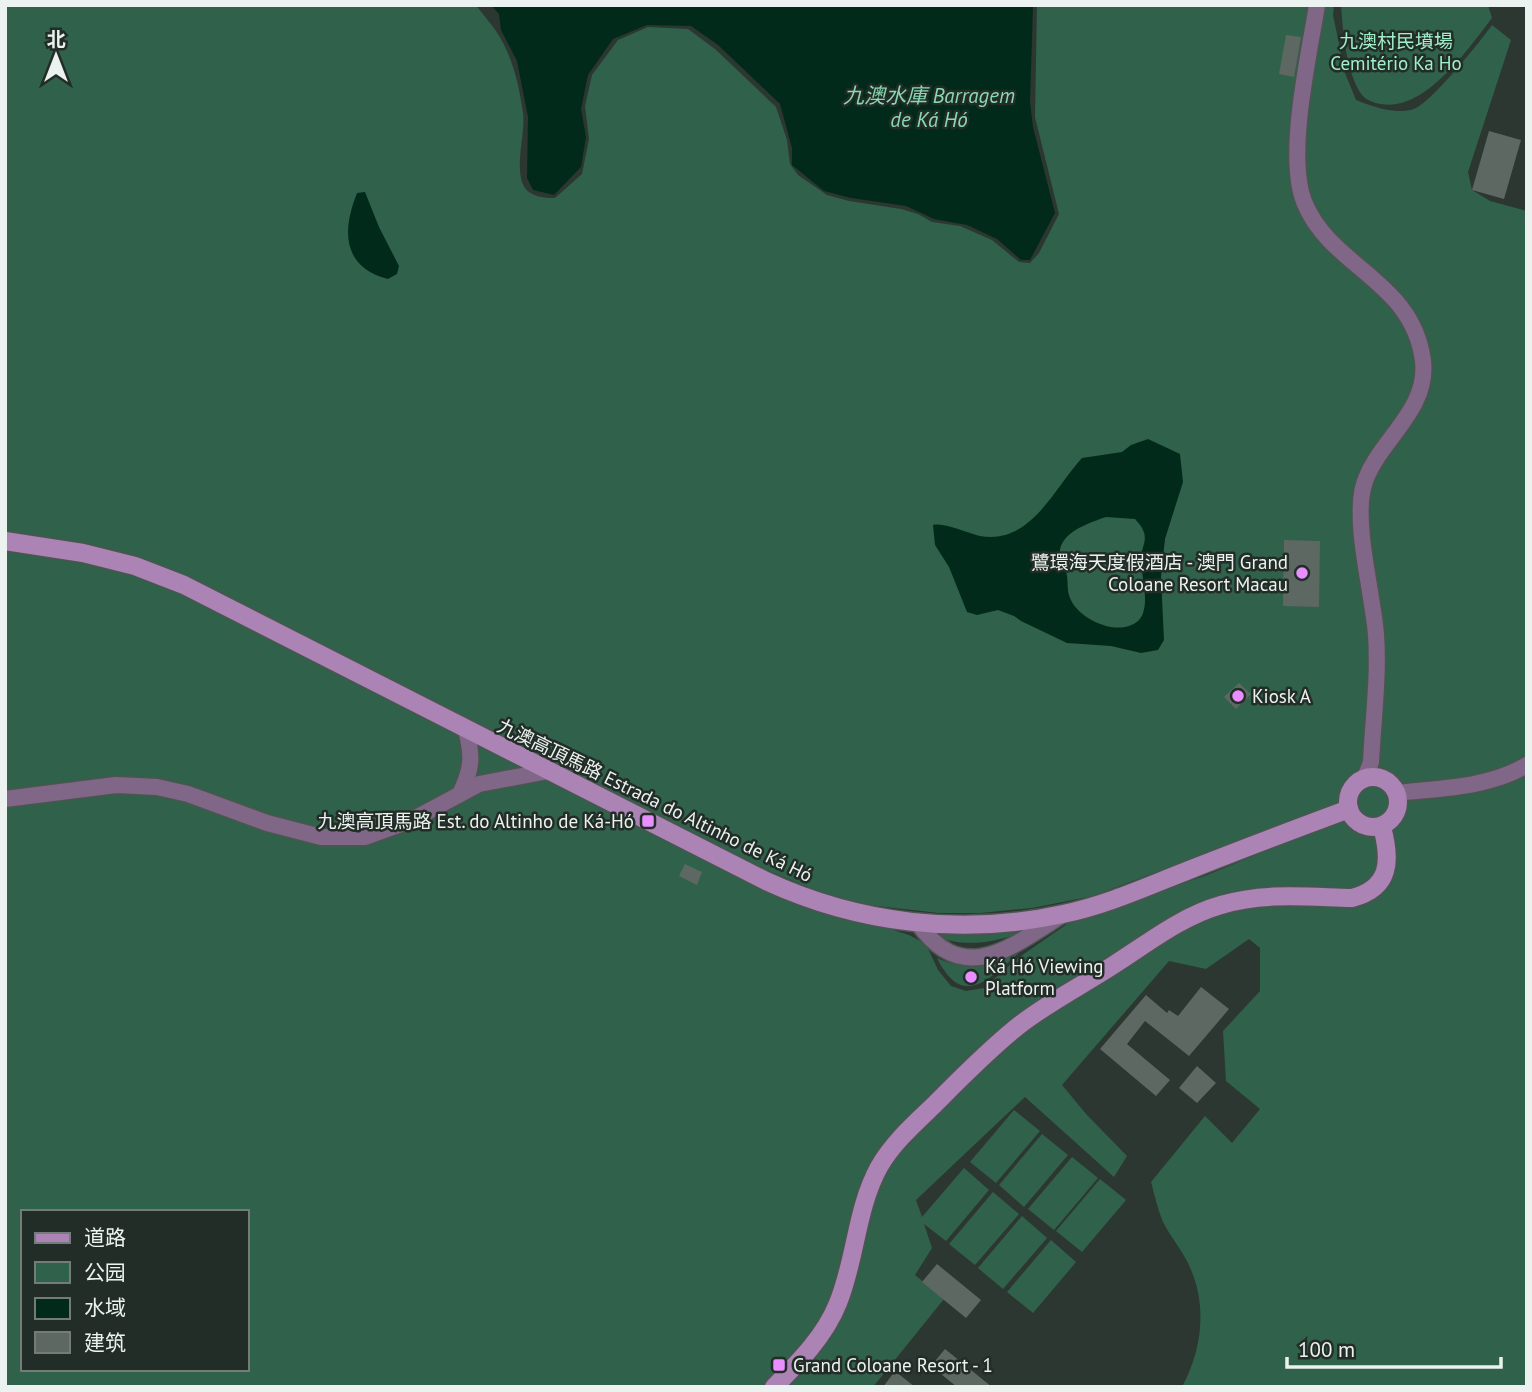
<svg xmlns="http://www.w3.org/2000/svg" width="1532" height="1392" font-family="'PT Sans','Noto Sans SC',sans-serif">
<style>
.green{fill:#30614b;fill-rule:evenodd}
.water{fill:#022a1b;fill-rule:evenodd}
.building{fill:#5d6862}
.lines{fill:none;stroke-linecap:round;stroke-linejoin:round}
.minor-casing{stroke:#4c5550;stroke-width:19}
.secondary-casing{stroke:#4c5550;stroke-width:21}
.minor{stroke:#806787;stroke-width:16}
.secondary{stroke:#ab83b5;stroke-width:18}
.poi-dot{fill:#e98efe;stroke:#232d28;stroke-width:2.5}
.labels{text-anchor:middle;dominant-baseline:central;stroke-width:5;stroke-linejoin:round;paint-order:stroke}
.park-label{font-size:19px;fill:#9fefc8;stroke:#232d28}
.poi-label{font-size:19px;fill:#ecf2ef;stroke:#232d28;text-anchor:start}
.street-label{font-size:19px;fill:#ecf2ef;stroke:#232d28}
.water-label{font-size:21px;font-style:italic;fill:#89d9b3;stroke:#232d28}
</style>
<rect width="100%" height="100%" fill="#2d3732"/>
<g class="green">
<path d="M5,5H476C482,14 490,22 496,31C512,55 519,84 523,113C526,134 513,169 525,188C531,197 545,198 555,198L582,174L589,139L585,106L592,75L618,40L648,27L688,29L715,49L776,107L787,140L790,164L798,175L827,195L849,201L901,209L918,214L932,222L960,226L992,240L1019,262L1030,263L1039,253L1059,214L1035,117L1037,5H1334L1333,15L1345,73L1356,100C1374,107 1395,115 1414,109C1431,103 1480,42 1492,25L1511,40L1468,172L1472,190L1490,201L1527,211V1387H1182C1203,1348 1208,1302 1187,1261C1180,1248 1171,1237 1164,1224C1158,1211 1155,1196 1151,1182L1205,1116L1232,1143L1260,1109L1226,1081L1223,1031L1260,991V948L1249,939L1206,969L1169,961L1062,1085L1087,1115L1127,1156L1114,1177L1025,1097L916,1200L922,1217L964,1168L989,1190L946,1241L924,1224L932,1248L915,1275L944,1299L873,1387H5ZM1333,805L1336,822L1207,875L1067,924L1018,958L984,988L966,991L951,986L938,970L926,944L909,935L890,929L822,913L764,890L624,810L831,897L859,904L939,913H980L1032,908L1093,896ZM23,1212H247V1369H23Z"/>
<path d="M1341,5H1488L1492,18C1468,49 1425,112 1381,104C1374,103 1366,100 1362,95C1346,73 1343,31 1341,5Z"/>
<path d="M1026,928L1028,930C1002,940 975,947 947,940L944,944L935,935Z"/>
<path d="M1019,953C989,979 963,1010 937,958C970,973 987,966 1019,953Z"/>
<polygon points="1014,1110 1040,1131 996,1183 970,1162"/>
<polygon points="1042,1134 1068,1155 1024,1207 999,1185"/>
<polygon points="1072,1157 1098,1178 1054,1230 1028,1209"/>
<polygon points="1100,1179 1126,1200 1082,1252 1056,1231"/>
<polygon points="993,1192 1019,1214 975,1265 949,1244"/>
<polygon points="1022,1216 1047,1238 1003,1289 978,1268"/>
<polygon points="1051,1240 1076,1262 1033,1313 1007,1292"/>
</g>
<g class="water">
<polygon points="491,5 1033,5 1030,102 1033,127 1055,213 1030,260 1021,260 997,239 967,225 934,219 906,206 851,198 824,191 792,165 792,148 780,104 718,45 691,26 647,25 613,39 588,75 581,109 586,137 581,167 554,195 533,190 527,178 528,117 517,61 501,30 499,14"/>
<path d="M365,192L379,227L399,266L397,274L388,279C342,267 342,231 357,193Z"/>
<path d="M1148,439L1180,454L1183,482L1165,539L1161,577L1164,640L1158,650L1141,653L1111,646L1067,643L1021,621L1014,616L998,610L977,615L967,612L949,567L935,545L933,525C944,522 967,533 980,536C1031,545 1054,488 1082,458L1122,452L1131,445ZM1106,517L1135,519C1153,538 1141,543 1140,563C1140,568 1143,574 1143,579C1145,591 1148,612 1138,621C1118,638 1078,619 1070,598C1067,591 1068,583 1067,576C1066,569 1061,563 1060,556C1057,533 1089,523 1106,517Z"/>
</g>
<g class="building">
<polygon points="1286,35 1301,37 1294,77 1279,74"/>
<polygon points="1489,131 1521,140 1504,199 1472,190"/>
<polygon points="1284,540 1320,541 1319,607 1283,606"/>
<polygon points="1239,683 1251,694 1236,709 1224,697"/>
<polygon points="685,864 702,872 697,885 679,876"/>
<polygon points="1201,987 1229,1009 1189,1056 1145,1021 1127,1044 1170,1080 1156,1096 1100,1049 1146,995 1167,1013 1169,1010 1178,1016"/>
<polygon points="1197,1066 1216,1083 1197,1103 1179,1088"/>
<polygon points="937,1264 981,1300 966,1318 922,1282"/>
<polygon points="945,1349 992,1387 957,1387 931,1366"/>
<polygon points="895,1371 915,1387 883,1387"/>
</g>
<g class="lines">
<defs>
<g id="minor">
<path d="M1317,5C1309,56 1285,158 1305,204C1332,268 1413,281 1423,361C1429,413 1374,443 1363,488C1354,527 1373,594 1376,635C1379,677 1373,720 1371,762L1365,778"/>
<path d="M1397,793C1440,788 1488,788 1527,765"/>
<path d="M460,794C472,769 473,757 466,730"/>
<polyline points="5,799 116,785 157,787 188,794 267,823 321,837 365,837 412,820 479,784 548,771"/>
<path d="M918,923C963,988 1011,947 1062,915"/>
</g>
<g id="secondary">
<path d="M5,541L83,553L135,566L184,585L766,881C859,924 963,936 1063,914C1107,905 1148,886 1189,870C1242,849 1295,829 1349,809"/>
<circle cx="1373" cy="802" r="25"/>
<path d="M774,1387C799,1362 825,1336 838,1303C856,1259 856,1209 879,1167C892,1144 913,1125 932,1107C959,1080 986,1052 1017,1027C1047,1003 1083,985 1115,964C1148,943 1182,916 1221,905C1264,892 1308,897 1352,898C1391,888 1391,860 1382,827"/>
</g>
</defs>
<use href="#minor" class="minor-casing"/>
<use href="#secondary" class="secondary-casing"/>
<use href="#minor" class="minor"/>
<use href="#secondary" class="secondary"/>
</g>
<g class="poi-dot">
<circle cx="1302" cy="573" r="7"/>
<circle cx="1238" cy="696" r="7"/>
<rect x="641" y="814" width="14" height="14" rx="3.5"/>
<circle cx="971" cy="977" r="7"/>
<rect x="772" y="1358" width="14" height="14" rx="3.5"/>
</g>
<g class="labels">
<g class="park-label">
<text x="1396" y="41">九澳村民墳場<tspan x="1396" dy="22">Cemitério Ka Ho</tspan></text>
</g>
<g class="poi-label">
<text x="1288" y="562" text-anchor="end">鷺環海天度假酒店 - 澳門 Grand<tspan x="1288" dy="22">Coloane Resort Macau</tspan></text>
<text x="1252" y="696">Kiosk A</text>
<text x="634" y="821" text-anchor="end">九澳高頂馬路 Est. do Altinho de Ká-Hó</text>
<text x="985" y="966">Ká Hó Viewing<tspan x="985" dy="22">Platform</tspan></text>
<text x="793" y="1365">Grand Coloane Resort - 1</text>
</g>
<g class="street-label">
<text transform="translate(655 800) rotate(26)">九澳高頂馬路 Estrada do Altinho de Ká Hó</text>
</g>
<g class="water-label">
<text x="929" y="95">九澳水庫 Barragem<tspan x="929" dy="24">de Ká Hó</tspan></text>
</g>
</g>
<rect width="1532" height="1392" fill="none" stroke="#ecf2ef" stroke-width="14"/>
<rect x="21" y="1210" width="228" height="161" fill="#232d28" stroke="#737c78" stroke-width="2"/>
<rect x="35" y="1233" width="35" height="10" fill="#ab83b5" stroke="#737c78" stroke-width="2"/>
<text x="84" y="1245" font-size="21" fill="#ecf2ef">道路</text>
<rect x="35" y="1262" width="35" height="21" fill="#30614b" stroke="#737c78" stroke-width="2"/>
<text x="84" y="1280" font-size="21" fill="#ecf2ef">公园</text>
<rect x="35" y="1298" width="35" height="21" fill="#022a1b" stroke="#737c78" stroke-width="2"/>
<text x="84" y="1315" font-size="21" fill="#ecf2ef">水域</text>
<rect x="35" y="1332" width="35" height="21" fill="#5d6862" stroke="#737c78" stroke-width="2"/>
<text x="84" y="1350" font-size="21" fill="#ecf2ef">建筑</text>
<g transform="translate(56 56)" stroke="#232d28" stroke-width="5" paint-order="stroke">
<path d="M0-5L12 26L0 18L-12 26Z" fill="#ecf2ef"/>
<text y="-10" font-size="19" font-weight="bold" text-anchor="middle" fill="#ecf2ef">北</text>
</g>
<path d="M1287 1357v10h214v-10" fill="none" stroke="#ecf2ef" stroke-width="3.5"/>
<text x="1298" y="1357" font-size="21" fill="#ecf2ef" stroke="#232d28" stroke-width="5" paint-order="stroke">100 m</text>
</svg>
